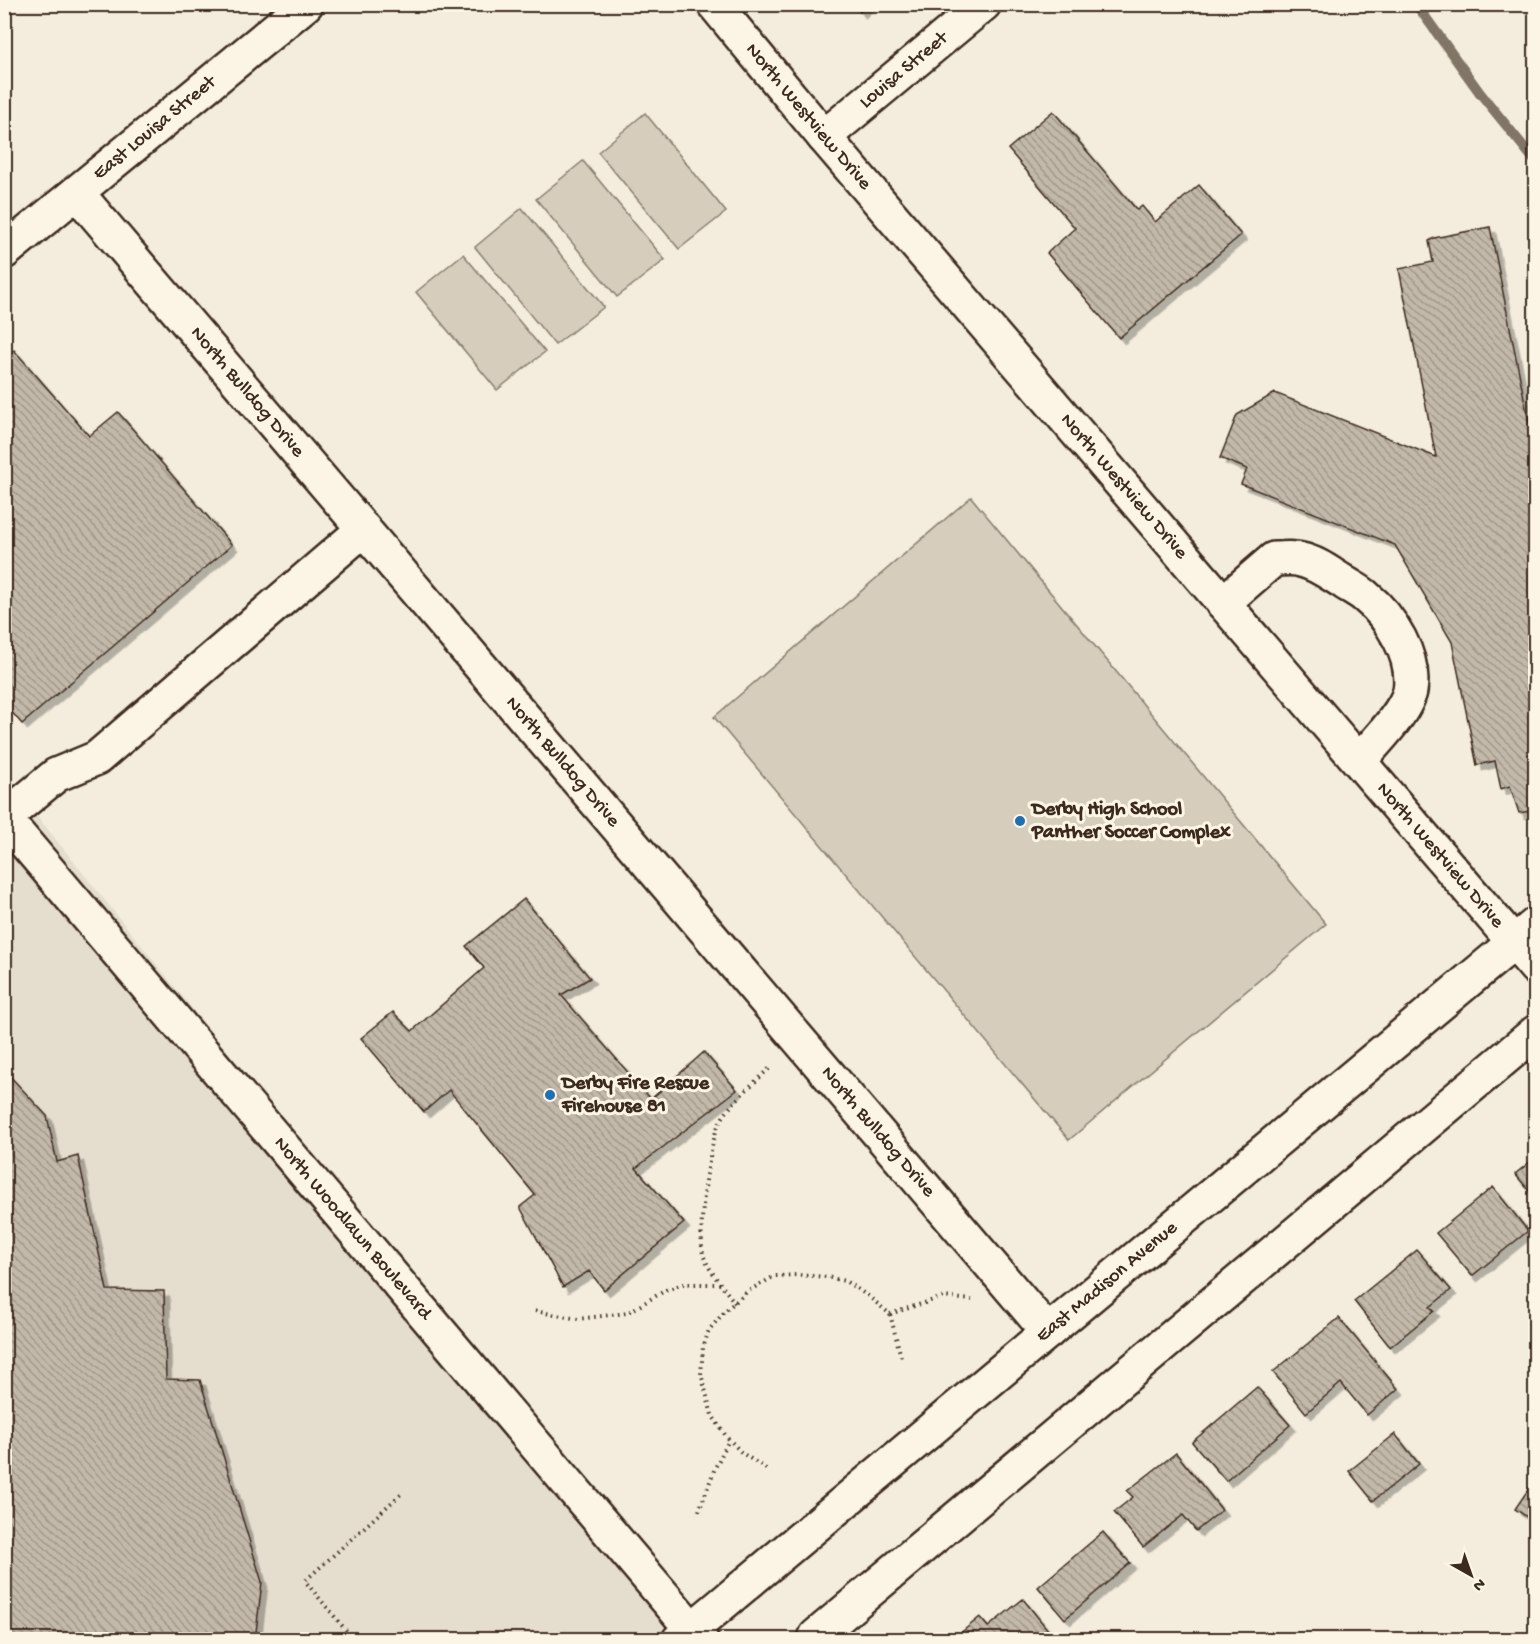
<svg xmlns="http://www.w3.org/2000/svg" width="1540" height="1644" font-family="'Gochi Hand',sans-serif">
<style>
.built{fill:#e5ddce}
.pitch{fill:#d6cdbd;stroke:#887c6e;stroke-width:1.5}
.lines{fill:none;stroke-linecap:round;stroke-linejoin:round}
.stream{stroke:#817466;stroke-width:10}
.building{fill:url(#building-back-hatch);stroke:#3b2a1e;stroke-width:1.5;filter:url(#shadow)}
.minor-casing{stroke:#3b2a1e;stroke-width:38}
.major-casing{stroke:#3b2a1e;stroke-width:38}
.path{stroke:#3b2a1e;stroke-width:4;stroke-dasharray:1.5 4.5;stroke-linecap:butt}
.minor{stroke:#fcf5e5;stroke-width:33}
.major{stroke:#fcf5e5;stroke-width:33}
.poi-dot{fill:#1f6fb2;stroke:#fcf5e5;stroke-width:2}
.labels{text-anchor:middle;dominant-baseline:central;stroke-width:6;stroke-linejoin:round;paint-order:stroke}
.street-label{font-size:20px;fill:#3b2a1e;stroke:#fcf5e5}
.poi-label{font-size:20px;font-weight:bold;fill:#3b2a1e;stroke:#fcf5e5;text-anchor:start}
</style>
<defs>
<pattern id="building-back-hatch" width="6" height="6" patternUnits="userSpaceOnUse" patternTransform="scale(1.5)"><rect width="6" height="6" fill="#c3b9aa"/><path d="M-1 5l2 2M0 0l6 6M5-1l2 2" fill="none" stroke="#a0978a"/></pattern>
<filter id="shadow"><feDropShadow dx="5.5" dy="5.5" stdDeviation="0" flood-color="#0004"/></filter>
</defs>
<rect width="100%" height="100%" fill="#f4eddd"/>
<filter id="ink" filterUnits="userSpaceOnUse"><feTurbulence type="fractalNoise" baseFrequency=".0167" numOctaves="2"/><feDisplacementMap in="SourceGraphic" scale="12" xChannelSelector="R" yChannelSelector="G"/><feConvolveMatrix kernelMatrix="1 2 1 2 8 2 1 2 1" color-interpolation-filters="sRGB"/></filter>
<g filter="url(#ink)">
<polygon class="built" points="4,775 692,1629 680,1639 5,1639"/>
<g class="pitch">
<polygon points="645,113 726,212 679,249 598,152"/>
<polygon points="583,161 665,260 617,297 536,199"/>
<polygon points="522,208 604,307 555,345 475,247"/>
<polygon points="463,254 545,352 497,390 416,292"/>
<polygon points="971,497 1326,924 1069,1140 714,717"/>
</g>
<g class="lines">
<polyline class="stream" points="1416,4 1480,93 1536,162"/>
</g>
<g class="building">
<polygon points="854,4 868,4 860,12"/>
<polygon points="1053,111 1137,210 1142,206 1155,222 1199,185 1241,235 1119,338 1047,253 1075,228 1008,149"/>
<polygon points="1490,227 1529,423 1536,418 1536,810 1519,813 1510,786 1501,789 1495,761 1477,765 1452,642 1395,545 1241,484 1247,469 1220,458 1237,415 1275,393 1436,457 1399,269 1433,262 1429,241 1434,238"/>
<polygon points="14,350 89,436 118,412 232,545 22,724 4,703 4,358"/>
<polygon points="524,899 590,978 561,995 651,1099 704,1052 737,1090 636,1168 684,1223 604,1290 589,1271 563,1287 520,1207 535,1195 449,1090 424,1112 361,1038 393,1012 412,1031 484,968 466,946"/>
<polygon points="4,1070 47,1116 57,1162 78,1156 107,1290 164,1291 166,1379 200,1380 262,1582 255,1640 11,1640 4,1612 4,1435 11,1433 4,1410"/>
<polygon points="1536,1157 1536,1199 1515,1174"/>
<polygon points="1493,1187 1528,1231 1472,1276 1436,1233"/>
<polygon points="1417,1250 1451,1290 1430,1307 1434,1311 1390,1347 1354,1301"/>
<polygon points="1339,1318 1398,1389 1367,1415 1341,1383 1306,1413 1273,1372"/>
<polygon points="1257,1387 1290,1425 1226,1481 1192,1442"/>
<polygon points="1395,1434 1419,1464 1373,1501 1349,1471"/>
<polygon points="1176,1453 1222,1510 1196,1531 1183,1515 1143,1547 1114,1512 1133,1497 1127,1491"/>
<polygon points="1536,1478 1536,1523 1515,1509"/>
<polygon points="1103,1532 1130,1563 1065,1619 1038,1587"/>
<polygon points="1023,1599 1056,1640 952,1640 980,1617 988,1627"/>
</g>
<g class="lines">
<defs>
<g id="minor">
<path id="s1" d="M714,4L824,137L1536,968"/>
<path id="s2" d="M824,137L984,4"/>
<path id="s3" d="M77,193L1048,1332"/>
<path id="s4" d="M4,252L306,4"/>
<path id="s5" d="M364,529L97,758L56,775L4,818L701,1640"/>
<path d="M1223,603L1274,559C1283,559 1293,557 1301,560C1316,563 1329,573 1342,581C1349,586 1358,590 1365,596C1391,617 1416,657 1410,691C1405,713 1374,744 1359,761"/>
<polyline points="816,1636 1536,1032"/>
</g>
<g id="major">
<path id="s6" d="M679,1640L1536,924"/>
</g>
</defs>
<use href="#minor" class="minor-casing"/>
<use href="#major" class="major-casing"/>
<g class="path">
<path d="M735,1303C724,1288 711,1274 704,1257C696,1236 709,1144 719,1124C729,1104 756,1081 772,1066"/>
<polyline points="535,1311 578,1319 627,1313 666,1290 683,1284 720,1284"/>
<polyline points="890,1314 943,1297 972,1300"/>
<polyline points="766,1469 742,1453 726,1436 712,1415 701,1374 703,1348 709,1330 726,1310 748,1291 775,1276 798,1275 827,1277 845,1281 868,1296 890,1314 902,1361"/>
<polyline points="699,1511 715,1468 729,1440"/>
<polyline points="354,1640 305,1581 401,1494"/>
</g>
<use href="#minor" class="minor"/>
<use href="#major" class="major"/>
</g>
</g>
<g class="poi-dot">
<circle cx="1020" cy="821" r="6"/>
<circle cx="550" cy="1095" r="6"/>
</g>
<g class="labels">
<g class="street-label">
<text stroke="none"><textPath href="#s2" startOffset="104">Louisa Street</textPath></text>
<text stroke="none"><textPath href="#s1" startOffset="147">North Westview Drive</textPath></text>
<text stroke="none"><textPath href="#s4" startOffset="195">East Louisa Street</textPath></text>
<text stroke="none"><textPath href="#s3" startOffset="262">North Bulldog Drive</textPath></text>
<text stroke="none"><textPath href="#s1" startOffset="633">North Westview Drive</textPath></text>
<text stroke="none"><textPath href="#s3" startOffset="748">North Bulldog Drive</textPath></text>
<text stroke="none"><textPath href="#s1" startOffset="1119">North Westview Drive</textPath></text>
<text stroke="none"><textPath href="#s3" startOffset="1234">North Bulldog Drive</textPath></text>
<text stroke="none"><textPath href="#s5" startOffset="1002">North Woodlawn Boulevard</textPath></text>
<text stroke="none"><textPath href="#s6" startOffset="558">East Madison Avenue</textPath></text>
</g>
<g class="poi-label">
<text x="1032" y="810">Derby High School<tspan x="1032" dy="23">Panther Soccer Complex</tspan></text>
<text x="562" y="1084">Derby Fire Rescue<tspan x="562" dy="23">Firehouse 81</tspan></text>
</g>
</g>
<rect width="1540" height="1644" fill="none" stroke="#fcf5e5" stroke-width="24"/>
<rect x="12" y="12" width="1516" height="1620" fill="none" stroke="#3b2a1e" stroke-width="2" filter="url(#ink)"/>
<g transform="translate(1471 1575) rotate(140)" stroke="#fcf5e5" stroke-width="4.5" paint-order="stroke">
<path d="M0-4.5L10 22L0 15L-10 22Z" fill="#3b2a1e"/>
<text y="-9" font-size="16" font-weight="bold" text-anchor="middle" fill="#3b2a1e">N</text>
</g>
</svg>
